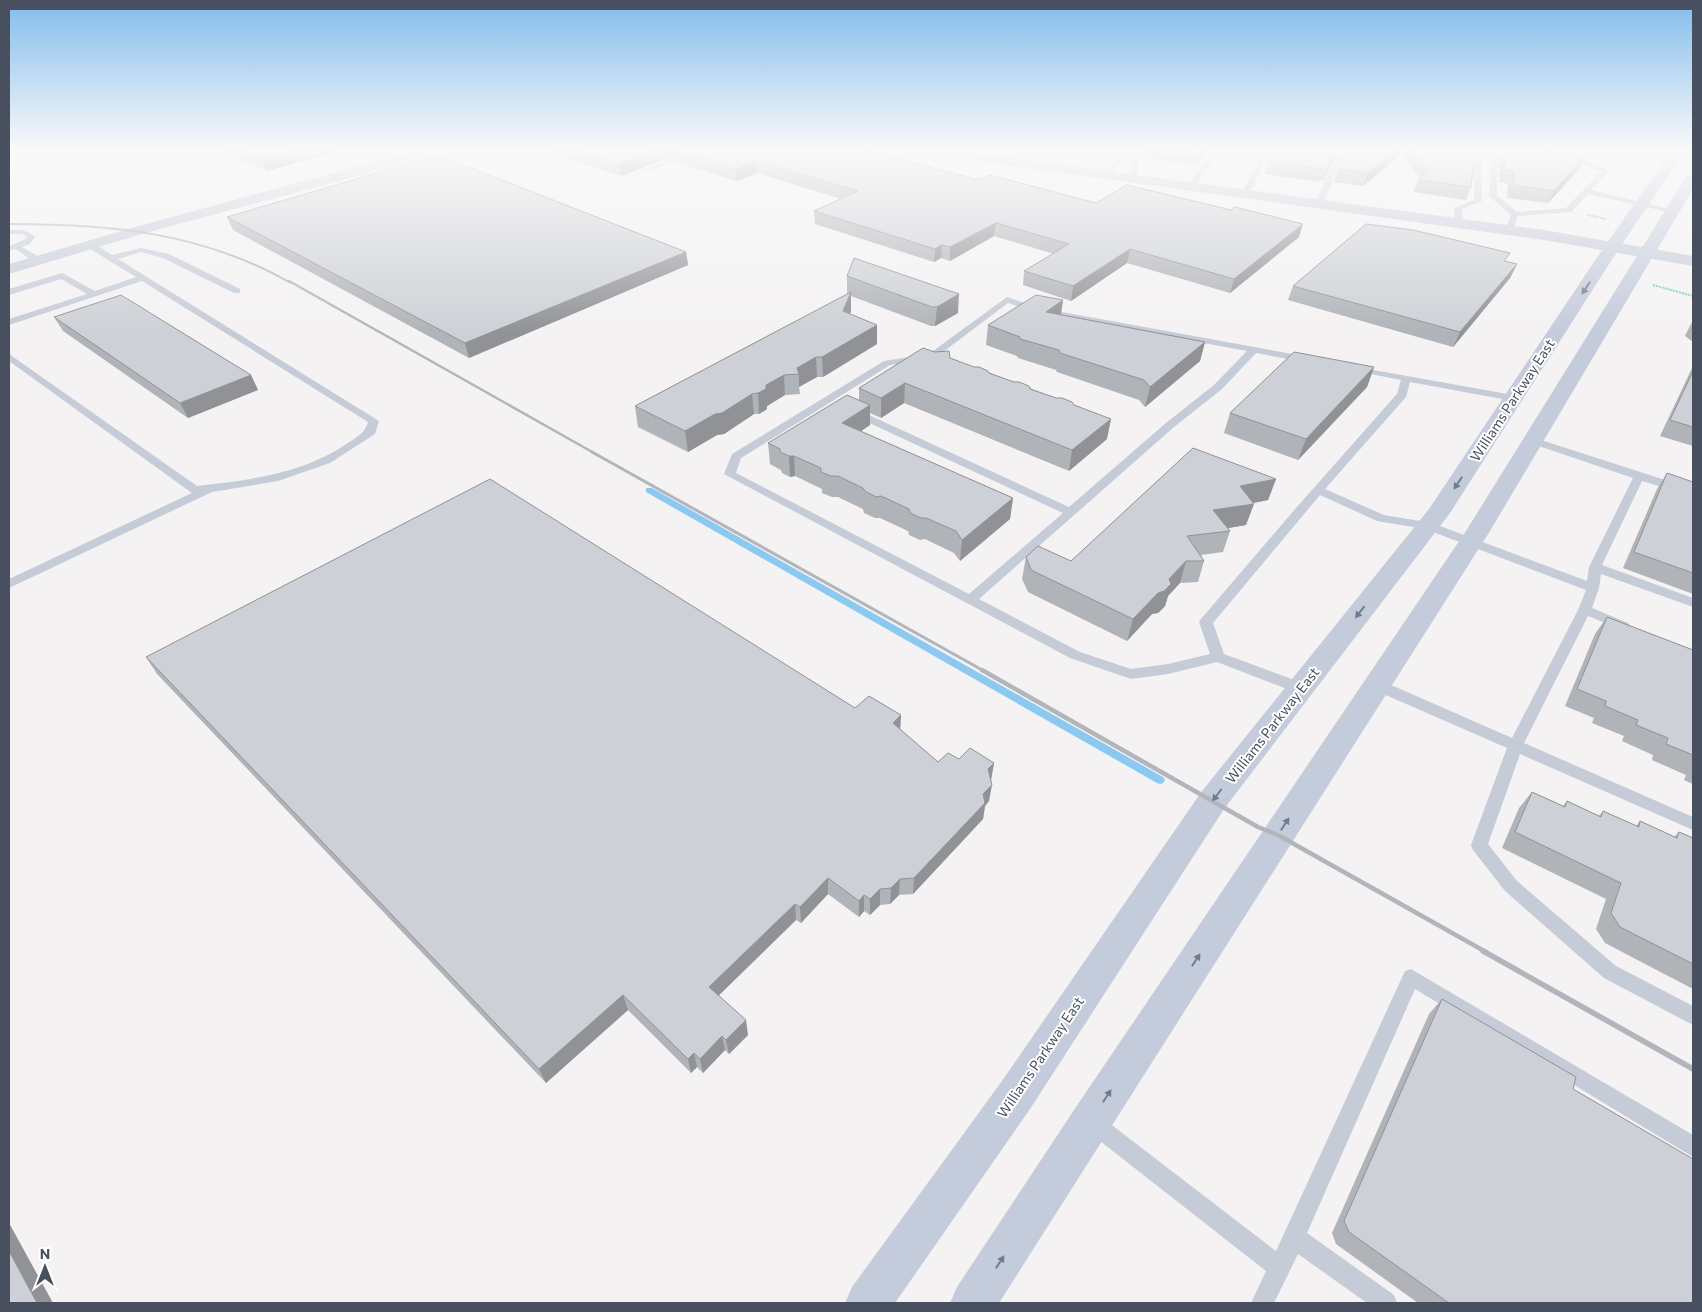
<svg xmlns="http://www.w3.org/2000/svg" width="1702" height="1312" font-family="Commissioner,sans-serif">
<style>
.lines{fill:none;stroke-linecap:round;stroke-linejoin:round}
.stream{fill:#8bc9f1;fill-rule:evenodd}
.path{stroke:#75d2b6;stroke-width:2;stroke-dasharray:2 1;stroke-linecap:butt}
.service{fill:#c5cbd7;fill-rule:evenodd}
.minor{fill:#c5cbd7;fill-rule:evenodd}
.secondary{fill:#c4cbdb;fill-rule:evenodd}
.rail-far4{stroke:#b3b5bc;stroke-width:2}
.rail-far3{stroke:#b3b5bc;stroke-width:2.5}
.rail-far2{stroke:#b3b5bc;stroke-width:3}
.rail-far1{stroke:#b3b5bc;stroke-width:4.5}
.rail{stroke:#b3b5bc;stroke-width:5.5}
.wall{fill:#b0b3b8}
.shaded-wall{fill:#909296}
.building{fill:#cdd0d6;stroke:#909296}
.oneway{fill:#737b8b}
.labels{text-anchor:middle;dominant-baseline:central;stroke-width:4;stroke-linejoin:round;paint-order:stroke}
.street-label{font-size:14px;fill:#485060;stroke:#fff}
</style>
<rect width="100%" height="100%" fill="#f4f2f2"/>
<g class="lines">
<polygon class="stream" points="646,488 652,488 1163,777 1165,780 1163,783 1160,784 1157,783 646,492"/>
<g class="path">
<polyline points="1588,215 1606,219"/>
<polyline points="1653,285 1693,296"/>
</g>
<g class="service">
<polygon points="695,150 703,150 647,171 642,170"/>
<polygon points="974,150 980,150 973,157 969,157 968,156"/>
<polygon points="1003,150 1009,150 999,160 995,160 995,158"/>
<polygon points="1123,150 1129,150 1109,176 1105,176 1104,175"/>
<polygon points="1135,150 1141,150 1138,153 1137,178 1134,180 1131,178 1132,153"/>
<polygon points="1214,150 1220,150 1194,188 1188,188 1187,186"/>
<polygon points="1265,150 1271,150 1249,194 1242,196 1241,194"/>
<polygon points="1339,150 1345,150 1323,204 1316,206 1315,204"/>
<polygon points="1475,150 1481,150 1482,201 1462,209 1463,223 1459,225 1455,223 1454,208 1474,200"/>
<path d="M1492,150H1508L1524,153L1521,155L1498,152L1497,195L1517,212L1566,208L1601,172L1580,163L1562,160L1561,159C1573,152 1596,165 1608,170V172L1591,190L1677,211L1673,213L1588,194L1571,212L1518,216L1512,232H1506L1505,230L1511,215L1489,196Z"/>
<path d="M9,230C20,230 27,229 35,237L30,244L22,247L41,258V262H35L15,249L9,251V246L24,240L27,237L22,234H9Z"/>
<path d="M87,243H93L112,255L141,248L169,254L240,289V293H234L163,258L141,252L118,259L379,421L375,434L330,463L278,481L212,492L9,588V579L192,493L9,361V354L197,486C250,480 303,474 348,443C357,437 365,433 368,422L142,281L9,325V319L87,294L61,279L9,295V289L62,273L95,291L136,277L87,247Z"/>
<path d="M1007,297L1040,308L1309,357L1314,360L1309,363L1256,353L1222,389L1174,427L979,599L1080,652L1131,669L1168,664L1210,654L1199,622L1201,619L1296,508L1397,394L1401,380L1351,370V366L1513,395L1518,398L1513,401L1410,382L1406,397L1325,489L1384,515L1432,523L1587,581L1589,567L1633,478L1530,443L1529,441L1530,439H1538L1693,489V496L1642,481L1602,565L1693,598V607L1601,574L1599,588L1592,608L1628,623L1630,626L1628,629L1623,630L1588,616L1524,743L1693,817V830L1520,754L1488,844L1517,881L1616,966L1693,1006V1025L1604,978L1505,891L1473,850L1471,845L1507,748L1372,689L1370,685L1372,681H1382L1512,738L1578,610L1586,590L1425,529L1377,521L1320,495L1213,623L1224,654L1305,684L1307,688L1305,692H1295L1217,662L1168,674L1131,679L1070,658L724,474L732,454L884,361L929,354ZM1008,303L1038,313L1247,351L1214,385L1166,423L1069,507L858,410H850L849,412L850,414L1063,513L969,594L736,473L741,458L890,365L935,358Z"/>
<polygon points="1411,969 1693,1135 1693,1157 1415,989 1307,1233 1394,1295 1397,1303 1367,1303 1298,1254 1274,1303 1251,1303 1266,1271 1086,1130 1083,1123 1086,1116 1093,1113 1100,1116 1276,1251 1405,971"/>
</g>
<g class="minor">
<polygon points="418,150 437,150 435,153 402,164 145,233 9,274 9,264 135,227"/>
<polygon points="921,150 953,150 1544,230 1693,256 1693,266 1544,240 927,154 922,153"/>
</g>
<g class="secondary">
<polygon points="1639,150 1685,150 1684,152 1693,153 1693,161 1680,159 1620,247 1450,513 1224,809 1030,1109 895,1303 845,1303 852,1287 1002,1081 1202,791 1429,509 1604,247 1667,157 1641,153"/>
<polygon points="1693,173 1693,189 1490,531 999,1303 950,1303 957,1287 1076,1107 1466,531 1686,177"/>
</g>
<path class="rail-far4" d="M9,224C110,224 201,232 291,283"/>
<polyline class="rail-far3" points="289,281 594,453"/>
<polyline class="rail-far2" points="592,452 984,671"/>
<polyline class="rail-far1" points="982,670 1258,827 1278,835 1486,952"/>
<polyline class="rail" points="1483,951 1693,1069"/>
</g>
<g class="wall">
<polygon points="217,150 342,150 267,171"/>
<polygon points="542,150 823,150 1096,203 1299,237 1230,293 1127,263 1071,301 1023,285 1024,271 1054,254 994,236 950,261 941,258 934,262 815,224 814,211 841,199 757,173 737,181 676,162 676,155 621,176"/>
<polygon points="1101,150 1122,150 1119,152"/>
<polygon points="1141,150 1207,150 1197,165 1146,158 1146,156 1140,155"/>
<polygon points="1274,150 1338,150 1324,180 1320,180 1319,182 1265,174 1268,161"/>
<polygon points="1406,150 1478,150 1478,166 1473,179 1472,178 1471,187 1466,200 1413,192 1418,180 1420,178 1403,158"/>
<polygon points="1503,150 1538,150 1584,157 1579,169 1548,203 1507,198 1508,184 1499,182 1500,156"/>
<polygon points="1398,157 1363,186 1334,182 1338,169"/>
<polygon points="227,217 686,252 688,265 469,358 233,230"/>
<polygon points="1506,262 1517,264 1510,278 1453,347 1288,300 1293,286"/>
<polygon points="847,276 958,313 935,326 931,326 851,296 851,311 850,314 877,344 823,377 817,377 799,387 800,394 785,395 767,406 767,409 759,414 754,414 724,434 717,435 688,452 638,427 635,406 847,294"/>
<polygon points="1063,300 1061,314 1205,342 1200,361 1145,407 1139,400 1057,372 1056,370 1018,358 1017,356 986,345 988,325"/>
<polygon points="54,317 251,375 258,390 188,418 63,331"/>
<polygon points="1693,320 1693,342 1685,336"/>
<polygon points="950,358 1074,405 1107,439 1069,471 904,403 881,418 870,413 870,425 861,431 1013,498 1010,519 960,561 954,553 925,539 920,540 909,535 908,531 880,518 875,518 864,513 863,509 838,497 832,497 822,493 822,489 795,476 790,477 782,473 781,470 770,464 768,443 859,400 859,388"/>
<polygon points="1693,366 1693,446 1660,436"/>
<polygon points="1374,367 1367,387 1298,460 1224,433 1230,413"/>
<polygon points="1667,473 1693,482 1693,594 1623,568 1657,489"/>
<polygon points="1276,479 1268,500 1253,503 1246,525 1228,528 1230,531 1223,552 1201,555 1204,561 1198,582 1180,583 1168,596 1165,606 1158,613 1152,614 1127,641 1028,592 1022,579 1026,557 1071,561"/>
<polygon points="1607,617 1693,650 1693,784 1684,780 1686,775 1652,760 1653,755 1622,741 1624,736 1592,723 1594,718 1565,706 1595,634"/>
<polygon points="146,657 855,708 901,715 900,729 938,762 994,763 991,780 989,801 985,806 983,819 913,894 899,895 890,904 880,905 870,915 864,911 859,917 828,894 801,923 796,920 719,995 748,1035 729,1054 725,1050 703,1073 697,1067 691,1073 628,1010 546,1083 157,674"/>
<polygon points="1532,792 1563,806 1567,801 1599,816 1603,811 1636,826 1640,821 1674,837 1679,832 1693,838 1693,989 1605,943 1596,929 1606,899 1502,848 1519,808"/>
<polygon points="1442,999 1573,1089 1693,1303 1418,1303 1336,1244 1332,1233 1429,1014"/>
</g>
<g class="shaded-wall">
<polygon points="296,150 342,150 267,171 262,159"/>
<polygon points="658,150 691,150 675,150 676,155 621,176 619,164"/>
<polygon points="1202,150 1207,150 1197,165 1199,153"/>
<polygon points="1336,150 1338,150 1324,180 1327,168"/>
<polygon points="1397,150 1401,150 1398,157 1363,186 1367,173"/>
<polygon points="1584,157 1579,169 1548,203 1554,191"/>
<polygon points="756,161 757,173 737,181 736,169"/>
<polygon points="996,223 994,236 950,261 950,247"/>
<polygon points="1303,224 1299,237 1230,293 1234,279"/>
<polygon points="942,245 941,258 934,262 935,249"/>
<polygon points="1130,249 1127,263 1071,301 1073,286"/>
<polygon points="686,252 688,265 469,358 465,343"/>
<polygon points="1517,264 1510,278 1453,347 1460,332"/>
<polygon points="851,292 851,311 844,330 843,311"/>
<polygon points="959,294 958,313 935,326 937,307"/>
<polygon points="1063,300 1060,319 1046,312"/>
<polygon points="877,325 877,344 823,377 822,357"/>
<polygon points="1205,342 1200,361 1145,407 1150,387"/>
<polygon points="816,357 817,377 799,387 799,374 797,368"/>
<polygon points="1374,367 1367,387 1298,460 1306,439"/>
<polygon points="251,375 258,390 188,418 180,403"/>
<polygon points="784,375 785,395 767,406 767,409 759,414 758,393 766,385"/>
<polygon points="905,383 904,403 881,418 881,398"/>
<polygon points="752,394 754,414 724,434 717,435 688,452 685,431"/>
<polygon points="870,405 870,425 842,444 842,423"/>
<polygon points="1111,419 1107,439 1069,471 1072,450"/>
<polygon points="789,456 794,456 795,476 790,477"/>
<polygon points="1276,479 1268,500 1233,507 1240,486"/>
<polygon points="1013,498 1010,519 960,561 962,540"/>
<polygon points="1254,504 1246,525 1206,532 1213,510"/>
<polygon points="1186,561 1180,583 1168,596 1165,606 1158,613 1152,614 1127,641 1133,619"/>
<polygon points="901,715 900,732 893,723"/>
<polygon points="994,763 991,780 985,785 988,769"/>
<polygon points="992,785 989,801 985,806 983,819 913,894 914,878 983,794"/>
<polygon points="828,878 828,894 801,923 800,907"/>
<polygon points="900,879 899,895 890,904 891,888"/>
<polygon points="880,889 880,905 870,915 870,899"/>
<polygon points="864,895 864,911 859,917 859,901"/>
<polygon points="795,904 796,920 712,1002 709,987"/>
<polygon points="623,995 628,1010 546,1083 539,1069"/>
<polygon points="746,1020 748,1035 729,1054 726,1040"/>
<polygon points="722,1036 725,1050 703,1073 700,1059"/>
<polygon points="694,1053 697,1067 691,1073 688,1059"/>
<polygon points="9,1223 53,1303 37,1303 9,1251"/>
</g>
<g class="building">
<polygon points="240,150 296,150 262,159"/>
<polygon points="575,150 658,150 619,164"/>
<polygon points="675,150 864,150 979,180 990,175 1096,203 1127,185 1231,210 1235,207 1303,224 1234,279 1130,249 1073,286 1024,271 1069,244 996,223 950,247 942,245 935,249 814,211 858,191 756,161 736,169"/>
<polygon points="1176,150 1202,150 1199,153"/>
<polygon points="1275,150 1336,150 1327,168 1324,167 1323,169 1268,161"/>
<polygon points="1346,150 1397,150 1367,173 1338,169"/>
<polygon points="1410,150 1478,150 1478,166 1473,166 1471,187 1418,180 1429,171"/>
<polygon points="1505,150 1538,150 1584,157 1554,191 1513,185 1514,171 1504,170"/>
<polygon points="438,155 686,252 465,343 227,217"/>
<polygon points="1366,224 1413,230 1510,253 1504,261 1517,264 1460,332 1293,286"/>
<polygon points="854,258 959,294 937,307 932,307 847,276"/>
<polygon points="851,292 843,311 877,325 822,357 816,357 797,368 799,374 784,375 766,385 766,389 758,393 752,394 722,413 715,414 685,431 635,406"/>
<polygon points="121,295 251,375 180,403 54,317"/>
<polygon points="1036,295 1063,300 1046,312 1205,342 1150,387 1144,380 1060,353 1059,350 1020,339 1020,337 988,325"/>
<polygon points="923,348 935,352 949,351 950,358 974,367 979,367 988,371 989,373 1014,382 1019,382 1029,386 1030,389 1056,398 1062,398 1072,402 1074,405 1111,419 1072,450 905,383 881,398 859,388"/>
<polygon points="1294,352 1374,367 1306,439 1230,413"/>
<polygon points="1693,371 1693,427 1670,420"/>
<polygon points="847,395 870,405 842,423 1013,498 962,540 956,531 926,518 921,518 910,513 909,509 881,496 876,497 865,491 863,488 838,476 831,476 821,472 821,468 794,456 789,456 780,452 780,449 768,443"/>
<polygon points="1193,448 1276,479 1240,486 1254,504 1213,510 1230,531 1187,536 1204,561 1186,561 1169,579 1171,584 1164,591 1158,593 1133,619 1031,570 1026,557 1038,546 1071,561"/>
<polygon points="1667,473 1693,482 1693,573 1634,552"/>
<polygon points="490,479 855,708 869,696 901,715 893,723 938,762 948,753 959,759 970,748 994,763 988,769 992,785 983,794 985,803 914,878 900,879 891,888 880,889 870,899 864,895 859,901 828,878 800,907 795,904 709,987 746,1020 726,1040 722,1036 700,1059 694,1053 688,1059 623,995 539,1069 146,657"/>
<polygon points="1607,617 1693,650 1693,755 1666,744 1668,738 1636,725 1638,720 1605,706 1606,701 1577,689"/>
<polygon points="1532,792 1565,807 1567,801 1601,817 1603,811 1639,827 1640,821 1677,838 1679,832 1693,838 1693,964 1620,927 1611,913 1621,883 1515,832"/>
<polygon points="1442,999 1576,1077 1573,1089 1693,1159 1693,1303 1449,1303 1349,1232 1344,1221"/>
<polygon points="9,1251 37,1303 9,1303"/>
</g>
<defs><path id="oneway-solid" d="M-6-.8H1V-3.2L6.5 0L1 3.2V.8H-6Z" transform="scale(1.25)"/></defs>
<g class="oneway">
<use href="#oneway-solid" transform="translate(1586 288) rotate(123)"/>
<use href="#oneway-solid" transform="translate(1458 483) rotate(123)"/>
<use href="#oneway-solid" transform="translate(1360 612) rotate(128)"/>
<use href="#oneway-solid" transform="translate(1217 795) rotate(127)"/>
<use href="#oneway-solid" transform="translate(1285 824) rotate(-57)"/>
<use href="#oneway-solid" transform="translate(1196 960) rotate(-57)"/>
<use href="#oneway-solid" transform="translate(1107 1096) rotate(-57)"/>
<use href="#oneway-solid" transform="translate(1000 1262) rotate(-57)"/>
</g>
<linearGradient id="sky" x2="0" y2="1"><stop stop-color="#83bcec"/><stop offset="0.45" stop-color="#faf9f9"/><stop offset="1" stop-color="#faf9f9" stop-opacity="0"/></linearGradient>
<rect width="1702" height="333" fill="url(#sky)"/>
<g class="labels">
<g class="street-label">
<text transform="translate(1512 400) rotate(-57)">Williams Parkway East</text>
<text transform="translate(1272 725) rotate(-52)">Williams Parkway East</text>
<text transform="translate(1040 1057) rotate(-56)">Williams Parkway East</text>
</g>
</g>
<rect width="1702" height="1312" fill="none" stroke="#485060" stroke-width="20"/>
<g transform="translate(45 1267)" stroke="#ffffff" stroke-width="4" paint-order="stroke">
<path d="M0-4L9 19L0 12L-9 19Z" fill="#485060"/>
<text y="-8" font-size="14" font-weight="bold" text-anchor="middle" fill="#485060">N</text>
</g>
</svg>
